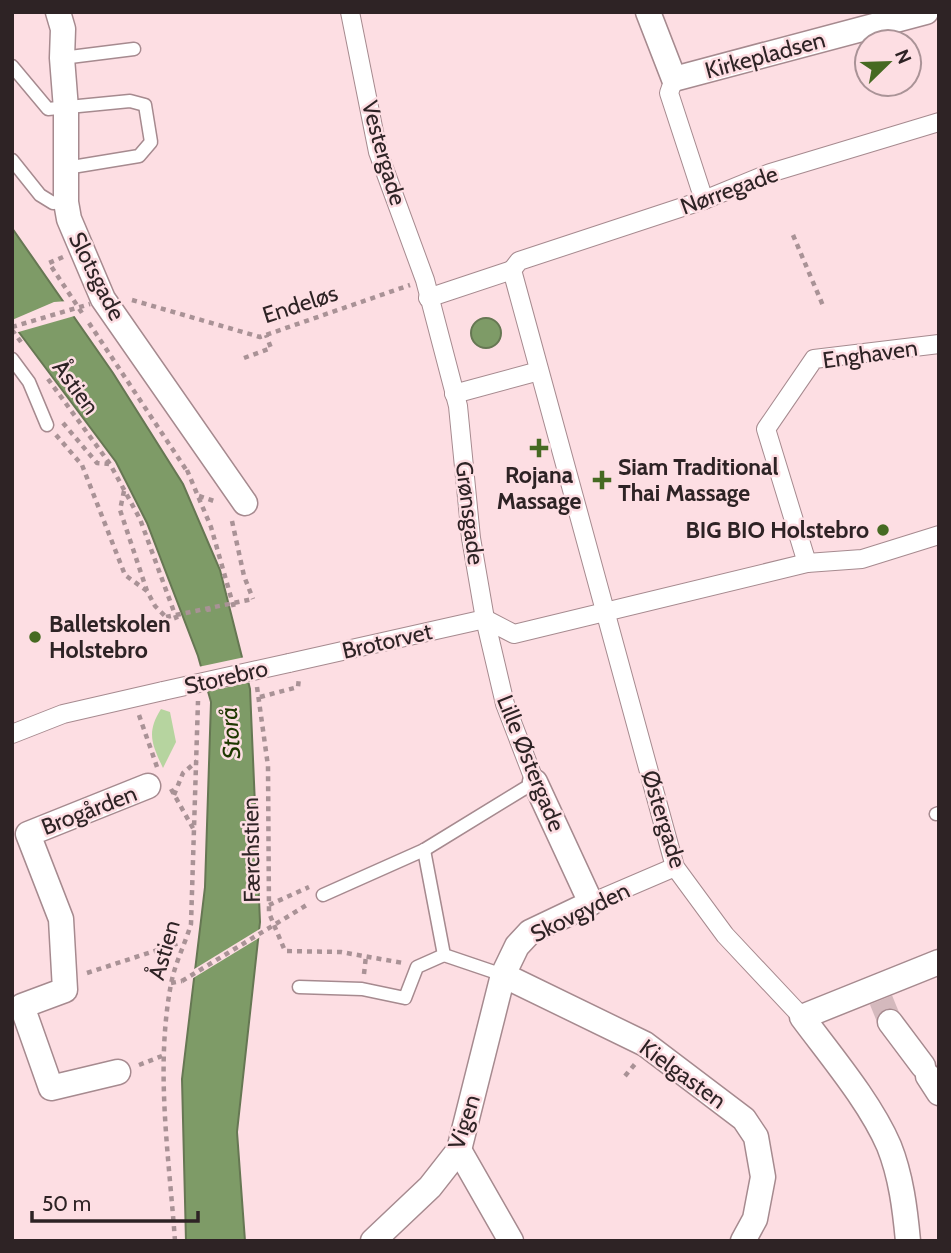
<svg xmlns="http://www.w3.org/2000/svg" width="951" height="1253" font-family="Cabin,sans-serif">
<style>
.green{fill:#b6d49f}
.water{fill:#7e9b67;stroke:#667753;stroke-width:2}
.pier{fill:#fddee3}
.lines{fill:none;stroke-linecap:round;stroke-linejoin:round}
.minor-tunnel{stroke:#d4b9bd;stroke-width:24;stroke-dasharray:24 12;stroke-linecap:butt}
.service-casing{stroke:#a68a8f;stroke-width:15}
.pedestrian-casing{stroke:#a68a8f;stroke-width:20}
.minor-casing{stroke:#a68a8f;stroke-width:27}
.path{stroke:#a99296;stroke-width:4.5;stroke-dasharray:5 5;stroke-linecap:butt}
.service{stroke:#fff;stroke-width:12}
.pedestrian{stroke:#fff;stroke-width:18}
.minor{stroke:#fff;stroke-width:24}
.pedestrian-bridge-casing{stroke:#a68a8f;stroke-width:20;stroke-linecap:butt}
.path-bridge{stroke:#a99296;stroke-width:4.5;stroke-dasharray:5 5;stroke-linecap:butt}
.pedestrian-bridge{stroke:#fff;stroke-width:18}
.poi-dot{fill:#466a22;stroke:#fddee3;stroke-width:2.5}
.labels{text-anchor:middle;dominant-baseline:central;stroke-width:5;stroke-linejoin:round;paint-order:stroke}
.street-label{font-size:23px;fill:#2e2325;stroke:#fddee3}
.poi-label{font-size:23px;font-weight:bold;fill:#2e2325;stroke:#fddee3;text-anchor:start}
.water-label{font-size:24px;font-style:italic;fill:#1e3800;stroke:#fddee3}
</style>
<rect width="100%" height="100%" fill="#fddee3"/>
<path class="green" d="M161,709L170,712L176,742L163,768C152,744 146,733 161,709Z"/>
<g class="water">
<polygon points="12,228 113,373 183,484 220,570 250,689 260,922 237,1132 245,1241 186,1241 182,1079 205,887 211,702 198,656 147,523 116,462 12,323"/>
<circle cx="486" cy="333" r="15"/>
</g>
<g class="pier">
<polygon points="68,301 78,315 15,333 12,329 12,320 54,302"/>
<polygon points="245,657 252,682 205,692 198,667"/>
<polygon points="263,927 262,936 190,980 191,971"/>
</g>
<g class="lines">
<polyline class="minor-tunnel" points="881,1000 890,1022"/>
<defs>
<g id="service">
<polyline points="62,58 134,49"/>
<polyline points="12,66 48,109 130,101 145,105 151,142 139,156 66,168"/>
<polyline points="12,160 40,195 53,203 66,202"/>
<polyline points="12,359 29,382 47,425"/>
<polyline points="936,814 939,813"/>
<polyline points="424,850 444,955 503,975"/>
<polyline points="323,895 424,850 535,782"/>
<polyline points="299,987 362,989 405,998 417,967 444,955"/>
</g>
<g id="pedestrian">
<polyline points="350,12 378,152 425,280 458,406 471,538 485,619 505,704 535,782"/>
<polyline points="674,79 669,93 704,200"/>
<polyline points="428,298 512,270"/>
<polyline points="454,394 539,371"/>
<polyline points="807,563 766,429 814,359 939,344"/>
<polyline points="485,619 514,634 807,563 862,559 939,535"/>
<polyline points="289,663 485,619"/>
<polyline points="12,734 63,714 163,691"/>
<polyline points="591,903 675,867"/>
<polyline points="802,1017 725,935 675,867 512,270 519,261 704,200 770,173 939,122"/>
</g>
<g id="minor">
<polyline points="58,12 63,29 62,58 66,109 66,202 69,219 103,299 245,503"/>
<polyline points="648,12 674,79 926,12"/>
<polyline points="503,975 645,1044 744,1119 756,1137 763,1177 755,1219 743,1241"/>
<polyline points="890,1022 923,1066"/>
<polyline points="118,1072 51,1088 22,1006 65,990 61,919 28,834 148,786"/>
<polyline points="928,1076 939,1093"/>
<polyline points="459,1150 511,1241"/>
<polyline points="373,1241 430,1187 459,1150 503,975 517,946 530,932 591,903 535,782"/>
<path d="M908,1241C905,1209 901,1176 889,1146C870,1102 831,1056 802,1017L939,962"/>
</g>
</defs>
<use href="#service" class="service-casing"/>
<use href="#pedestrian" class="pedestrian-casing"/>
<use href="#minor" class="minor-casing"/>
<g class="path">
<polyline points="793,235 824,308"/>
<polyline points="63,257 49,263 82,313"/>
<polyline points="132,300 260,337 410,285"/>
<polyline points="89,323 187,471"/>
<polyline points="12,330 24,346"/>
<polyline points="244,358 271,348 266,335"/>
<polyline points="48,379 110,464 140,519 177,620"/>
<polyline points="63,423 97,463 109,464"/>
<polyline points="56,435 82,465 125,575 147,591"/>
<polyline points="187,470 211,527 234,608"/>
<polyline points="124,491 120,510 147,591 155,606 166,617"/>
<polyline points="199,496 217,502"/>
<polyline points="232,521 244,576 253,599"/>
<polyline points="208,607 209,613"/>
<polyline points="257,687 268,766 269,913 285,951 341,952 403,963"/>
<polyline points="260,697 298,687 299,678"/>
<polyline points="139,715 157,767"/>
<polyline points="171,789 194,830"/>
<polyline points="174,795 183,773 197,761"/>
<polyline points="269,905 309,887"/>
<polyline points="87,973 182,942"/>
<polyline points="364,974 366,956"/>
<polyline points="171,983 182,981"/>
<polyline points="139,1065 162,1056"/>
<polyline points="625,1076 635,1064"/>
<path d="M175,1241C169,1156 155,1069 171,984C175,963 185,944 191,924L198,701"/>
</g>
<use href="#service" class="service"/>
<use href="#pedestrian" class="pedestrian"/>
<use href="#minor" class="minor"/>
<defs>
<polyline id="pedestrian-bridge" points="163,691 289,663"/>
</defs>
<use href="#pedestrian-bridge" class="pedestrian-bridge-casing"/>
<g class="path-bridge">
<polyline points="12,327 90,304"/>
<polyline points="166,617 253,599"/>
<polyline points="182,981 310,903"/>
</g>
<use href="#pedestrian-bridge" class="pedestrian-bridge"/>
</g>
<g class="poi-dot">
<path d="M535.5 437.5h7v7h7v7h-7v7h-7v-7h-7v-7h7z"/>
<path d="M598.5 469.5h7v7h7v7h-7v7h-7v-7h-7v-7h7z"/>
<circle cx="883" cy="530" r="7"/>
<circle cx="35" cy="637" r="7"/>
</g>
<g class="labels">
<g class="street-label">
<text transform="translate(765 55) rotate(-15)">Kirkepladsen</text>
<text transform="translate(384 153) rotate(74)">Vestergade</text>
<text transform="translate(729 190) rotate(-20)">Nørregade</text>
<text transform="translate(97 276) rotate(63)">Slotsgade</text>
<text transform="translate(300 304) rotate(-18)">Endeløs</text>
<text transform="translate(870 354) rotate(-8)">Enghaven</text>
<text transform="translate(76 387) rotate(54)">Åstien</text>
<text transform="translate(470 513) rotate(83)">Grønsgade</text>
<text transform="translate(387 641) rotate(-13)">Brotorvet</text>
<text transform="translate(226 677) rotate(-13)">Storebro</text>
<text transform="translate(531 763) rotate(68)">Lille Østergade</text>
<text transform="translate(89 810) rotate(-21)">Brogården</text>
<text transform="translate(664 819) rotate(73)">Østergade</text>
<text transform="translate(251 850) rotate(-91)">Færchstien</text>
<text transform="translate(580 912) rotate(-26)">Skovgyden</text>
<text transform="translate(164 950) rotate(-74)">Åstien</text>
<text transform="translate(683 1074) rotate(36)">Kielgasten</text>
<text transform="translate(464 1122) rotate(-72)">Vigen</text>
</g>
<g class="poi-label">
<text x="618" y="467">Siam Traditional<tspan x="618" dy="26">Thai Massage</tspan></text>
<text x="539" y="475" text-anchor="middle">Rojana<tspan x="539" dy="26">Massage</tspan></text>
<text x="869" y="530" text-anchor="end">BIG BIO Holstebro</text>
<text x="49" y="624">Balletskolen<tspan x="49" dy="26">Holstebro</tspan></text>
</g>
<g class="water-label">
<text transform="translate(230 733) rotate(-94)">Storå</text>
</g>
</g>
<rect width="951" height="1253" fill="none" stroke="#2e2325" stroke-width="28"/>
<g transform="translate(888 63) rotate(67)"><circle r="33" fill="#fddee3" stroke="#aa9397" stroke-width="2"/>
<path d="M0-5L12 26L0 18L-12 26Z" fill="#466a22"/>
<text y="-10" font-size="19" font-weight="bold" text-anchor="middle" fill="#2e2325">N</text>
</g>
<path d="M32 1211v10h166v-10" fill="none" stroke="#2e2325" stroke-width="3.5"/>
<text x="42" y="1211" font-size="21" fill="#2e2325" stroke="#fddee3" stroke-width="5" paint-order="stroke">50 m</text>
</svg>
